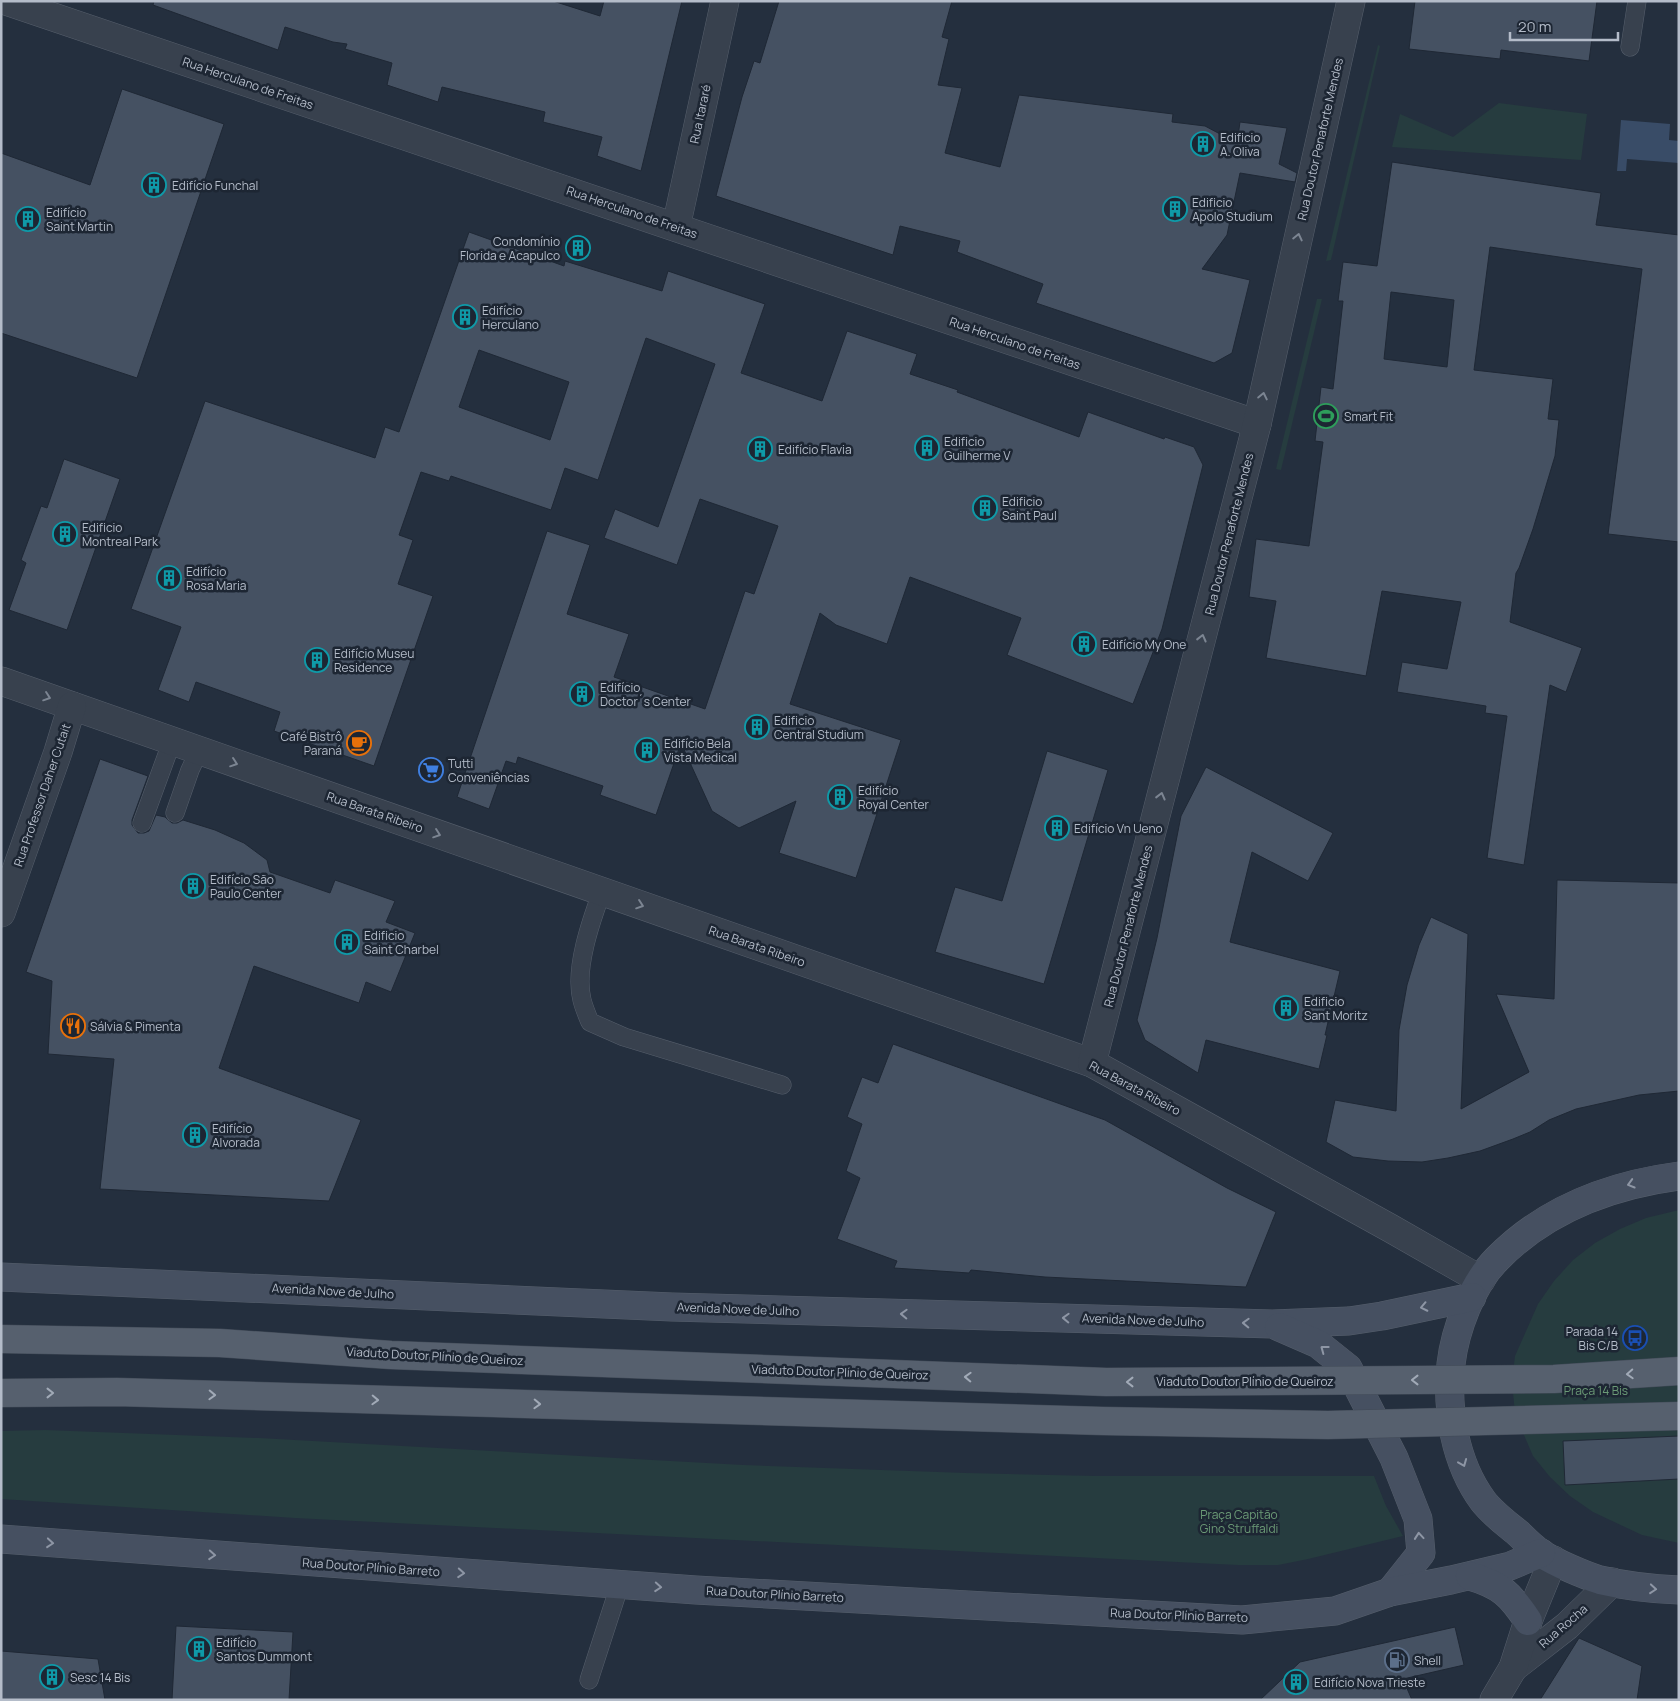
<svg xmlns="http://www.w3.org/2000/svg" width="1680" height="1701" font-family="Manrope,sans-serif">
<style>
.green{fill:#263c3f}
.water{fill:#394c67}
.building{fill:#455162;stroke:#1f2835;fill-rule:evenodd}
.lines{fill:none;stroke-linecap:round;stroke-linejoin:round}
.service-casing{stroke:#565f6c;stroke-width:19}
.minor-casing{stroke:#565f6c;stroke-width:29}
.tertiary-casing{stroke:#565f6c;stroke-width:29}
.secondary-casing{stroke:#565f6c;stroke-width:29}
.service{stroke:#38414e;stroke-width:18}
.minor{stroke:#38414e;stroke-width:28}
.tertiary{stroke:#38414e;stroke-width:28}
.secondary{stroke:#465061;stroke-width:28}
.primary-bridge-casing{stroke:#414a57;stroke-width:29;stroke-linecap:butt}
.primary-bridge{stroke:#56606e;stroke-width:28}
.oneway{stroke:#7c8592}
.oneway2{stroke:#8e96a5}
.oneway3{stroke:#a1aab7}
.labels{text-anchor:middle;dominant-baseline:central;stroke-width:5;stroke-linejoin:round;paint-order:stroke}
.street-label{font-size:12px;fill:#b4bcc9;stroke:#1d2633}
.poi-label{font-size:12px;fill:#b4bcc9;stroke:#1d2633;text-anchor:start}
.park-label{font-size:12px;fill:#6b9a76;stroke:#1d2633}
</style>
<rect width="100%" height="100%" fill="#242f3e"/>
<g class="green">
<polygon points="1378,45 1380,46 1331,260 1326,261"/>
<polygon points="1499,103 1587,114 1581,160 1392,147 1400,114 1453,137"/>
<polygon points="1317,299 1322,299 1281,470 1276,469"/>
<polygon points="1679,1210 1679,1543 1642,1535 1593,1512 1570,1496 1550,1477 1533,1456 1515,1414 1512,1381 1515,1356 1538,1304 1554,1281 1573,1260 1595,1243 1620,1229 1646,1218"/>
<polygon points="45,1430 259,1438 743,1465 966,1473 1096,1476 1374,1476 1386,1506 1403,1536 1308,1559 1278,1565 1238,1565 295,1518 1,1499 1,1431"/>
</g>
<polygon class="water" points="1621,120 1670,124 1669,140 1679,141 1679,163 1627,159 1626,171 1617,171"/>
<g class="building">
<polygon points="154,1 553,1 600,16 604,1 682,1 641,171 597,156 602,137 543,122 545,112 442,87 438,102 387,85 392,63 345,49 347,44 333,42 285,27 278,50 153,5"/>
<polygon points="779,1 952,1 942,37 949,39 938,85 962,88 945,153 1000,167 1019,95 1173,114 1172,122 1205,126 1237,143 1240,122 1287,128 1279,164 1297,173 1295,182 1240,173 1227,235 1202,269 1250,280 1232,353 1214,363 1036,303 1043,284 957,252 960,241 900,226 893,255 716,196 742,97 754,61 760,63"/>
<polygon points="1415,1 1597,1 1589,61 1501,50 1500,59 1409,49"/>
<polygon points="122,89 224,124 137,378 1,333 1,153 90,185"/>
<path d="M1392,162L1601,193L1596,225L1679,235V542L1608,534L1642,269L1490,247L1474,370L1553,379L1548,419L1559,420L1555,456L1533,529L1519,568L1516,573L1510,622L1582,648L1566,692L1550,685L1524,865L1487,858L1507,716L1485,713L1486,706L1397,692L1402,662L1447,669L1461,602L1382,591L1366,676L1266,658L1276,601L1249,597L1256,539L1309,546L1323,442L1315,441L1321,387L1333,389L1343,301H1338L1343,262L1377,266ZM1391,292L1454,300L1447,367L1384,359Z"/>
<path d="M469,232L564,266L565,261L662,291L668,271L765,304L741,373L822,401L847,331L917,354L910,374L958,390L957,392L1079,437L1088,412L1164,439L1165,437L1194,447L1203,465L1162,629L1133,704L1007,655L1021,618L910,577L887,644L836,625L820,613L790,704L901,740L856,878L779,853L796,801L739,828L712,811L681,743L656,815L600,795L603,786L518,757L516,764L506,761L489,809L457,797L547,531L590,545L567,614L629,634L614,677L705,709L745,591L754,594L778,526L700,499L677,565L604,538L615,509L658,527L715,364L646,338L598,480L565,468L551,510L451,476L449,481L421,472L399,535L413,540L398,584L433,596L374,766L274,731L280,712L196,682L189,702L158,690L181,627L131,609L205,401L375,458L385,427L399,432ZM479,350L569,382L550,440L459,407Z"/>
<polygon points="64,459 120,479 67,630 9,610 26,563 21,560 41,506 47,508"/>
<polygon points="1047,751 1108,770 1044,984 935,952 955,887 1002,901"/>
<polygon points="100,759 148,776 132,820 132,825 138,833 144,833 149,831 156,815 165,817 172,823 177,823 183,820 215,830 244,843 267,860 270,872 330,893 335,880 395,901 386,922 415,933 391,992 366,982 359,1003 254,966 219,1068 361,1120 329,1201 100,1189 114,1059 48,1054 52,981 26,972"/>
<polygon points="1206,767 1333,833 1308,881 1252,852 1230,942 1340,971 1325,1035 1327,1035 1319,1069 1206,1040 1198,1073 1145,1040 1137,1020 1157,938 1181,816"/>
<polygon points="1557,880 1679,883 1679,1091 1639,1095 1576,1109 1549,1120 1530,1132 1513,1139 1480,1151 1448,1158 1422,1162 1388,1161 1353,1157 1326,1142 1335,1100 1396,1111 1399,1030 1407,985 1419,945 1431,917 1468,934 1461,1109 1529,1072 1496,994 1554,999"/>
<polygon points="893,1044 1105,1120 1227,1188 1276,1212 1246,1287 1045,1277 971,1270 969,1273 894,1268 897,1261 837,1239 860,1178 846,1171 862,1124 847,1117 862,1077 878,1083"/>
<polygon points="1679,1436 1679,1479 1565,1485 1563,1441"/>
<polygon points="176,1626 293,1632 289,1700 172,1700"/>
<polygon points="1455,1627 1464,1665 1403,1679 1412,1700 1260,1700 1300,1662"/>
<polygon points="1579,1638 1642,1666 1637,1700 1540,1700"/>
<polygon points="1,1651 98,1659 105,1700 1,1700"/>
</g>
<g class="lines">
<defs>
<g id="service">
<polyline points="1630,47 1637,1"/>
<polyline points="175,813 190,770 199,751"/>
<polyline points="142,823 172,741"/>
<path d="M602,891C591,921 574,969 582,1000C584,1008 587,1015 590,1022L624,1037L782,1085"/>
<polyline points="589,1680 620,1584"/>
</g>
<g id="minor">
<polyline points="6,1 1257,424"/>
<polyline points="676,227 725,1"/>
<polyline points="1,681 1092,1063 1390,1228 1481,1280"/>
<polyline points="1,913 58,752 72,706"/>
<polyline points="1092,1063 1257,424 1351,1"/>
</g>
<g id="tertiary">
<polyline points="1513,1668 1567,1626 1612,1582"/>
<polyline points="1494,1700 1513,1668 1528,1621 1553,1560"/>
</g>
<g id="secondary">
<path d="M1679,1176C1611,1185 1546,1209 1497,1259C1472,1284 1455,1330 1451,1364C1446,1410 1455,1463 1483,1501C1493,1514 1507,1524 1519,1534C1526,1541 1534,1549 1542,1554C1556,1563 1584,1575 1600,1580C1626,1586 1652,1589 1679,1590"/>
<polyline points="1,1277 672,1307 1273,1324 1349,1321 1382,1316 1472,1297"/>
<polyline points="1279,1327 1318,1344 1348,1368 1394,1458 1418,1519 1421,1553 1390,1592"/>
<polyline points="1,1539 696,1590 1242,1620 1335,1611 1390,1592 1451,1580 1510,1566 1541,1553"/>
<path d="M1470,1576C1501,1585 1511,1595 1528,1621"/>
</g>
</defs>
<use href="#service" class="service-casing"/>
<use href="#minor" class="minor-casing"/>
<use href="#tertiary" class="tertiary-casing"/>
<use href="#secondary" class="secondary-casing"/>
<use href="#service" class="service"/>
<use href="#minor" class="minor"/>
<use href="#tertiary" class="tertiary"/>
<use href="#secondary" class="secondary"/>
<defs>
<g id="primary-bridge">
<polyline points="1,1339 220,1343 391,1355 1106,1382 1554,1379 1679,1371"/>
<polyline points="1,1393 117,1392 1103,1421 1328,1425 1679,1416"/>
</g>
</defs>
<use href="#primary-bridge" class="primary-bridge-casing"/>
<use href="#primary-bridge" class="primary-bridge"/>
</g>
<defs><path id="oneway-chevron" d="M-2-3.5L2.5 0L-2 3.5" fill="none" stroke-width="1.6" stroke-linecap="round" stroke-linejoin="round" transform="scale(1.25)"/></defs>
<g class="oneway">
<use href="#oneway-chevron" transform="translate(1298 237) rotate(-77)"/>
<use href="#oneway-chevron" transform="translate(1263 396) rotate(-78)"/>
<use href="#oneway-chevron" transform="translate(1202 638) rotate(-76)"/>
<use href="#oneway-chevron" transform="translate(47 697) rotate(19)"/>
<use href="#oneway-chevron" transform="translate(234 763) rotate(19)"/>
<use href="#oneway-chevron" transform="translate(1161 796) rotate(-76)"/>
<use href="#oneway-chevron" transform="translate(437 834) rotate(19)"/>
<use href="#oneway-chevron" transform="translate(640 905) rotate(19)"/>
</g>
<g class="oneway2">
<use href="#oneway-chevron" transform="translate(1631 1184) rotate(164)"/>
<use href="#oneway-chevron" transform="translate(1424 1307) rotate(168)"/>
<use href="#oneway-chevron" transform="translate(904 1314) rotate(-178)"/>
<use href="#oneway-chevron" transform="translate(1066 1318) rotate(-178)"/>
<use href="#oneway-chevron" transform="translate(1246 1323) rotate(-178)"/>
<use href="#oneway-chevron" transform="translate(1324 1349) rotate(-143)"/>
<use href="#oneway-chevron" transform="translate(1463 1463) rotate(68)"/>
<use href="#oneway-chevron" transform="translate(1419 1536) rotate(-95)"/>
<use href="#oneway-chevron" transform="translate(50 1543) rotate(5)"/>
<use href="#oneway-chevron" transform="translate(212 1555) rotate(4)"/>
<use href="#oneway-chevron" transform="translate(461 1573) rotate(4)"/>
<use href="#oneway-chevron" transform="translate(658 1587) rotate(4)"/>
<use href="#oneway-chevron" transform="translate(1653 1589) rotate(5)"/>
</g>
<g class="oneway3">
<use href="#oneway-chevron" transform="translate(1630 1374) rotate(177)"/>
<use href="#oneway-chevron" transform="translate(968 1377) rotate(-178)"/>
<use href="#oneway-chevron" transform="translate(1415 1380) rotate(180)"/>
<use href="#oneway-chevron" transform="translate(1130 1382) rotate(180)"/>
<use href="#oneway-chevron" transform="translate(50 1393)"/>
<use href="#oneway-chevron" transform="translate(212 1395) rotate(2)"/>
<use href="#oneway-chevron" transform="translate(375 1400) rotate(2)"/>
<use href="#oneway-chevron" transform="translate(537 1404) rotate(2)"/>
</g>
<defs>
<symbol id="building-ring" viewBox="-11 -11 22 22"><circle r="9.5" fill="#1d2633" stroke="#0f9aa8" stroke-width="1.5"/><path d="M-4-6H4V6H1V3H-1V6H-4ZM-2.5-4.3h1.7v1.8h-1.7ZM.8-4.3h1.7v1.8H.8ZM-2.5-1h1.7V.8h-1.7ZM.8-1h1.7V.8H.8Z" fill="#0f9aa8"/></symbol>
<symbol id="stadium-ring" viewBox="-11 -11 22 22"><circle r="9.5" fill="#1d2633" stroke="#2e9e5b" stroke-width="1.5"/><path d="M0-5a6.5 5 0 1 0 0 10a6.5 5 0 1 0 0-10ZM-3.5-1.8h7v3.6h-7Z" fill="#2e9e5b"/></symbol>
<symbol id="cafe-ring" viewBox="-11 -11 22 22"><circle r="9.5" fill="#1d2633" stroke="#e8710a" stroke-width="1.5"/><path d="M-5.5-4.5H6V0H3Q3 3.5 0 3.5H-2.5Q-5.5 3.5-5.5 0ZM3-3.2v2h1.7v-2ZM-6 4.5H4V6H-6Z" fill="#e8710a"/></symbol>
<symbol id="supermarket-ring" viewBox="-11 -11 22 22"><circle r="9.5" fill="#1d2633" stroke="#3f7fe0" stroke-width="1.5"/><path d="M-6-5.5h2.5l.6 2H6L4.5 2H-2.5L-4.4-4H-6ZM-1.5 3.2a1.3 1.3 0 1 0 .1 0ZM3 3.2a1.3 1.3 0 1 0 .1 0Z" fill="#3f7fe0"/></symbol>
<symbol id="restaurant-ring" viewBox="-11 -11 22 22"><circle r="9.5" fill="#1d2633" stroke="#e8710a" stroke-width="1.5"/><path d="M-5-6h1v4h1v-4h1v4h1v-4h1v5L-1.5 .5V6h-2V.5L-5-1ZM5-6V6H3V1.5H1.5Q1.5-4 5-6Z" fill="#e8710a"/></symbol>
<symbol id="bus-ring" viewBox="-11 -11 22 22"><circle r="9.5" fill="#1d2633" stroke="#1a4fb4" stroke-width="1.5"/><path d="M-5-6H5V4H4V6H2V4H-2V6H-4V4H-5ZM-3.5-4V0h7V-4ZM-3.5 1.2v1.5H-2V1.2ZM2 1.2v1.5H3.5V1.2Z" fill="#1a4fb4"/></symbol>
<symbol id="fuel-ring" viewBox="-11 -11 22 22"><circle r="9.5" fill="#1d2633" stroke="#5c6f8a" stroke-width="1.5"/><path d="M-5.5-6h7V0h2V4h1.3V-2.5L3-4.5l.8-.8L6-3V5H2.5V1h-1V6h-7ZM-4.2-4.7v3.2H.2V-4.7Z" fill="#5c6f8a"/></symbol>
</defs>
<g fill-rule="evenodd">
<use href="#building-ring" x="1189" y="130" width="28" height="28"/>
<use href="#building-ring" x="140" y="171" width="28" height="28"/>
<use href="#building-ring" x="1161" y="195" width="28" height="28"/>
<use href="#building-ring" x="14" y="205" width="28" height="28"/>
<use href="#building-ring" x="564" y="234" width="28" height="28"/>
<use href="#building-ring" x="451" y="303" width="28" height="28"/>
<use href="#stadium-ring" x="1312" y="402" width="28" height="28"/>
<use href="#building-ring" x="913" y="434" width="28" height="28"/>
<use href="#building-ring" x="746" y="435" width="28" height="28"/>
<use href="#building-ring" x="971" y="494" width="28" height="28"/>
<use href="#building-ring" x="51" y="520" width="28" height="28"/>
<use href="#building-ring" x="155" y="564" width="28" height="28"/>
<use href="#building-ring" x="1070" y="630" width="28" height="28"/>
<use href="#building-ring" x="303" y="646" width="28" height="28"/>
<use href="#building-ring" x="568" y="680" width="28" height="28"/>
<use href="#building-ring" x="743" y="713" width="28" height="28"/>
<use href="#cafe-ring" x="345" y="729" width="28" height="28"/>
<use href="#building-ring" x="633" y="736" width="28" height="28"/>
<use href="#supermarket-ring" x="417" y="756" width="28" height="28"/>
<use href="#building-ring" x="826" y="783" width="28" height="28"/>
<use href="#building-ring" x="1043" y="814" width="28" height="28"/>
<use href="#building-ring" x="179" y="872" width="28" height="28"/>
<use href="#building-ring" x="333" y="928" width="28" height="28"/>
<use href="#building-ring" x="1272" y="994" width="28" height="28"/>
<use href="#restaurant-ring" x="59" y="1012" width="28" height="28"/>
<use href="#building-ring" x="181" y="1121" width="28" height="28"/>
<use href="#bus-ring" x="1621" y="1324" width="28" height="28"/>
<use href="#building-ring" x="185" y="1635" width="28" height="28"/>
<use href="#fuel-ring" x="1383" y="1646" width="28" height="28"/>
<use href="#building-ring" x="38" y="1663" width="28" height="28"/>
<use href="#building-ring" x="1282" y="1668" width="28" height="28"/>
</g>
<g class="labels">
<g class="street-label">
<text transform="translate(248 83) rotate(19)">Rua Herculano de Freitas</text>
<text transform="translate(700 114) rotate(-78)">Rua Itararé</text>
<text transform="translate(1320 139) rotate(-77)">Rua Doutor Penaforte Mendes</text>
<text transform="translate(632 212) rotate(19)">Rua Herculano de Freitas</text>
<text transform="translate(1015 343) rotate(19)">Rua Herculano de Freitas</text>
<text transform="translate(1229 534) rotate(-76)">Rua Doutor Penaforte Mendes</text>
<text transform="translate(42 795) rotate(-71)">Rua Professor Daher Cutait</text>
<text transform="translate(375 812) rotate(19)">Rua Barata Ribeiro</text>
<text transform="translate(1128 926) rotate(-76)">Rua Doutor Penaforte Mendes</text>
<text transform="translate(757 946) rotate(19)">Rua Barata Ribeiro</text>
<text transform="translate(1135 1088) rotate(28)">Rua Barata Ribeiro</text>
<text transform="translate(333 1291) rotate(3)">Avenida Nove de Julho</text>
<text transform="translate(738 1309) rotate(2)">Avenida Nove de Julho</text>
<text transform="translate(1143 1320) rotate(2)">Avenida Nove de Julho</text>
<text transform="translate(435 1356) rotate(3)">Viaduto Doutor Plínio de Queiroz</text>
<text transform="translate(840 1372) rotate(2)">Viaduto Doutor Plínio de Queiroz</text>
<text x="1245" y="1381">Viaduto Doutor Plínio de Queiroz</text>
<text transform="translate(371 1567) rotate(4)">Rua Doutor Plínio Barreto</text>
<text transform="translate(775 1594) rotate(3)">Rua Doutor Plínio Barreto</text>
<text transform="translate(1179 1615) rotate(2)">Rua Doutor Plínio Barreto</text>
<text transform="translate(1563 1626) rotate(-41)">Rua Rocha</text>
</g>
<g class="poi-label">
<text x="1220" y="137">Edificio<tspan x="1220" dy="14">A. Oliva</tspan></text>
<text x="172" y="185">Edifício Funchal</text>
<text x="1192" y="202">Edificio<tspan x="1192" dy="14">Apolo Studium</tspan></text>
<text x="46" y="212">Edifício<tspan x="46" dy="14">Saint Martin</tspan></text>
<text x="560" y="241" text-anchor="end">Condomínio<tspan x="560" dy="14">Florida e Acapulco</tspan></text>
<text x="482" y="310">Edifício<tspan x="482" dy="14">Herculano</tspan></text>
<text x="1344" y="416">Smart Fit</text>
<text x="944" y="441">Edificio<tspan x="944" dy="14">Guilherme V</tspan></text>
<text x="778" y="449">Edifício Flavia</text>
<text x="1002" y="501">Edificio<tspan x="1002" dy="14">Saint Paul</tspan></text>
<text x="82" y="527">Edificio<tspan x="82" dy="14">Montreal Park</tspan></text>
<text x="186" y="571">Edifício<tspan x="186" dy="14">Rosa Maria</tspan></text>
<text x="1102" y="644">Edifício My One</text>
<text x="334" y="653">Edifício Museu<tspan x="334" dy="14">Residence</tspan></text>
<text x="600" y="687">Edifício<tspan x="600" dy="14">Doctor´s Center</tspan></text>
<text x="774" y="720">Edificio<tspan x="774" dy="14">Central Studium</tspan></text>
<text x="342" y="736" text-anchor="end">Café Bistrô<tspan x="342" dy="14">Paraná</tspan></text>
<text x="664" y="743">Edifício Bela<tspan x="664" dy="14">Vista Medical</tspan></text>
<text x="448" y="763">Tutti<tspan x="448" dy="14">Conveniências</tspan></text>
<text x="858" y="790">Edifício<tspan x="858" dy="14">Royal Center</tspan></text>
<text x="1074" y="828">Edifício Vn Ueno</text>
<text x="210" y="879">Edifício São<tspan x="210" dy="14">Paulo Center</tspan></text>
<text x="364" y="935">Edificio<tspan x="364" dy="14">Saint Charbel</tspan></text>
<text x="1304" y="1001">Edificio<tspan x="1304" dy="14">Sant Moritz</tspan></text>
<text x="90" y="1026">Sálvia &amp; Pimenta</text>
<text x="212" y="1128">Edifício<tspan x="212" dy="14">Alvorada</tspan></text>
<text x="1618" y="1331" text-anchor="end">Parada 14<tspan x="1618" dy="14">Bis C/B</tspan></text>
<text x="216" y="1642">Edifício<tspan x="216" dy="14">Santos Dummont</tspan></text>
<text x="1414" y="1660">Shell</text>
<text x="70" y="1677">Sesc 14 Bis</text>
<text x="1314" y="1682">Edifício Nova Trieste</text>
</g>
<g class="park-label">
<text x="1596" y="1390">Praça 14 Bis</text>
<text x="1239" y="1514">Praça Capitão<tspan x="1239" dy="14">Gino Struffaldi</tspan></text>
</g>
</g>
<rect width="1680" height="1701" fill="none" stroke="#b4bcc9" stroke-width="5"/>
<path d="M1510 32v8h108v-8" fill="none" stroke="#b4bcc9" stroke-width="2.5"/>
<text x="1518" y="32" font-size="15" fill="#b4bcc9" stroke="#1d2633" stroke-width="4" paint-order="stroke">20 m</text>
</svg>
